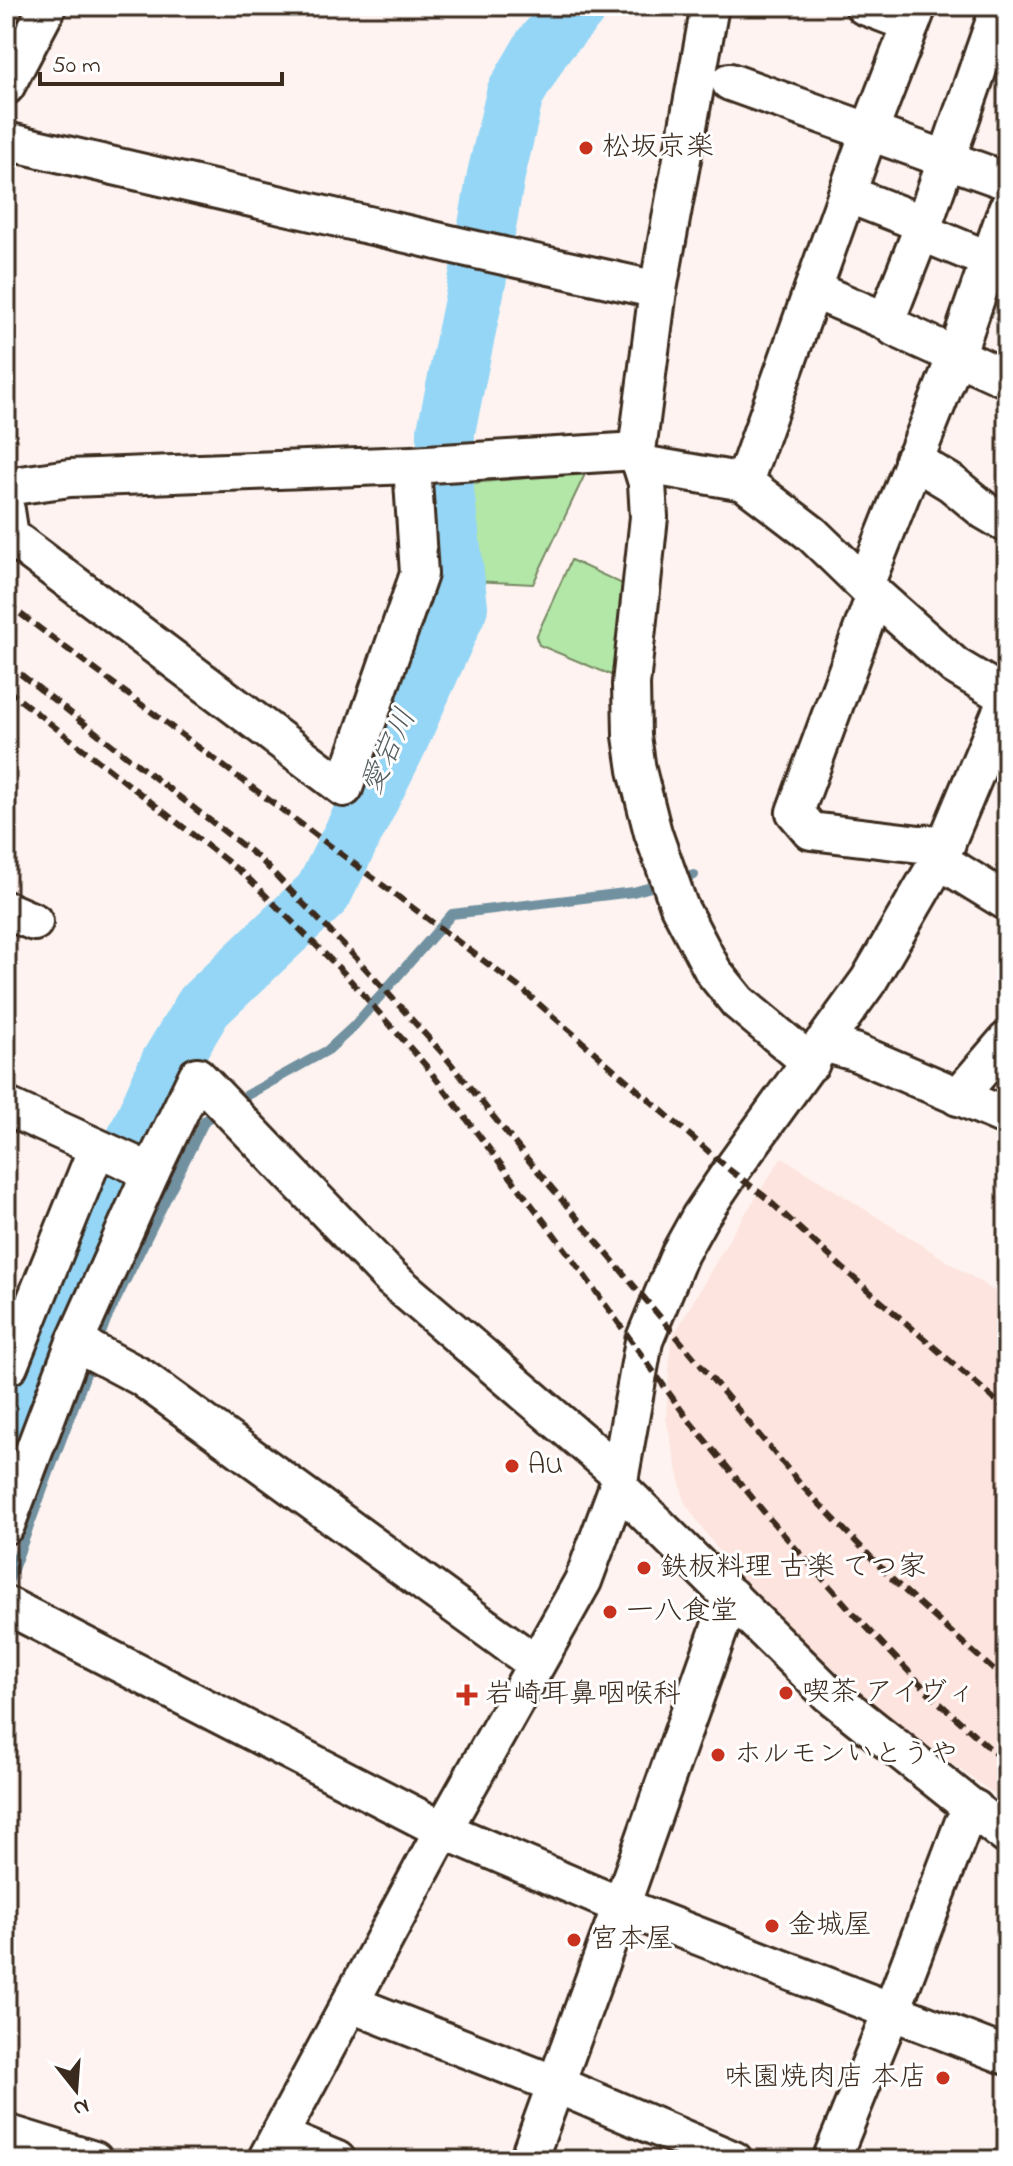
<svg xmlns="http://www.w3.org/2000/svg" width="1013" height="2166" font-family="'Indie Flower','Klee One',sans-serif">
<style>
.built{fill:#fde4de}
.green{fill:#b3e7a8;stroke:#778863;stroke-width:2}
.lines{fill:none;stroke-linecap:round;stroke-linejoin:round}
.stream{stroke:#7191a0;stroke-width:10}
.river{stroke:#95d6f6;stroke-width:58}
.street-casing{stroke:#3b2a1e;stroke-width:42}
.street{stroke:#fff;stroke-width:36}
.rail{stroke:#3b2a1e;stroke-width:6;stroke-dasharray:12 6;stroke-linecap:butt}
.poi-dot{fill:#c8321e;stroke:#fff;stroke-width:3}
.labels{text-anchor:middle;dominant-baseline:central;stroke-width:6;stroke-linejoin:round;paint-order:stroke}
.poi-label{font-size:28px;fill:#3b2a1e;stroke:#fff;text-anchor:start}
.water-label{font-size:30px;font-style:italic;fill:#565e5f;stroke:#fff}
</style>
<rect width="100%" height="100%" fill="#fef3f0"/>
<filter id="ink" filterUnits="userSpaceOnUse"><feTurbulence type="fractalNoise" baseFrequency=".0125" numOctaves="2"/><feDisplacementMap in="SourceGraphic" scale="16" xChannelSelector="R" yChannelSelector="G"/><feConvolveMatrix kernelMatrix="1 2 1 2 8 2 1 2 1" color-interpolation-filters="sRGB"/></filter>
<g filter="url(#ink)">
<polygon class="built" points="782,1157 1007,1299 1007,1803 899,1726 783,1623 738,1579 685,1503 666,1419 671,1340 734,1231"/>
<g class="green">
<polygon points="586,472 533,584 473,581 472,483"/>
<polygon points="571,560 627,586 616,677 539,645 536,637"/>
</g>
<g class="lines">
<g class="stream">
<polyline points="233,1103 328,1050 353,1027 452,914 633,892 694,875"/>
<polyline points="6,1588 106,1320 205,1120 220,1111"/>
</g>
<polyline class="river" points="6,1431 169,1064 204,1006 323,893 398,743 459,607 445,490 446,431 478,277 496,175 515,94 543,46 578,6"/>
<defs>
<g id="street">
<polyline points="710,6 658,290 637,451 647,483 649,517 631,684 632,736 637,770 653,833 679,906 713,971 738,1002 811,1063"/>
<polyline points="864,6 911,24"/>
<polyline points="730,82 1007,181"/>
<polyline points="6,86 48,6"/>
<polyline points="6,141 463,247 658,290"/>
<polyline points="847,194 924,224"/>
<polyline points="921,232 989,260"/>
<polyline points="813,290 886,321 895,328 1007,379"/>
<polyline points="886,321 921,232 1000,6"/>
<polyline points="913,460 951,483 985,511 1007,524"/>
<polyline points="641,464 744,482 812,534 875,595 955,666 1007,697"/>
<polyline points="744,482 869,132 918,6"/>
<polyline points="6,487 70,478 412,465 637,451"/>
<polyline points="6,510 10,536 344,788 419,574 412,465"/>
<polyline points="865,585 956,356 1007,209"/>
<polyline points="875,595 795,812 811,831 920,844 947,843"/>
<polyline points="939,860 1007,902"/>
<polyline points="6,910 34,922"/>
<polyline points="823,1043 855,1052 1007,1117"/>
<polyline points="958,1097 1007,1040"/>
<polyline points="6,1106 151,1172"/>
<polyline points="75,1342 141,1377 536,1664"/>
<polyline points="9,1366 97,1148"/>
<polyline points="618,1486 829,1694 1007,1836"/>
<polyline points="6,1525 75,1342 151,1172 197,1076 391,1278 620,1474"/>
<polyline points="6,1605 443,1830 621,1906 1007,2056"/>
<polyline points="351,2004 555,2084 734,2160"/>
<polyline points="6,2133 94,2160"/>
<polyline points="279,2136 337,2160"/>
<polyline points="266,2160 443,1830 583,1581 618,1486 644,1341 680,1253 700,1217 731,1171 869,980 939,860 1007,698"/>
<polyline points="528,2160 621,1906 731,1596"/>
<polyline points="831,2160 892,2010 963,1824 975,1809"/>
</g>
</defs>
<use href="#street" class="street-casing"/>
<use href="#street" class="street"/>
<g class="rail">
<polyline points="6,603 524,991 731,1171 764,1196 848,1273 1007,1410"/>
<polyline points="6,663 260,859 356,958 444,1055 525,1156 802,1486 894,1581 1007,1682"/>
<polyline points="6,689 246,876 344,973 427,1067 566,1250 687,1418 768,1517 855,1615 934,1698 1007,1764"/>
</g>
</g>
</g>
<g class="poi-dot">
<circle cx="586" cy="148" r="8"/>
<circle cx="512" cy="1466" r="8"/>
<circle cx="644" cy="1568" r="8"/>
<circle cx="610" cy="1612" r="8"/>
<circle cx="786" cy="1693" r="8"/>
<path d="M463 1683h8v8h8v8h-8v8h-8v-8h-8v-8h8z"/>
<circle cx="718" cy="1755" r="8"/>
<circle cx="772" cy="1926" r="8"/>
<circle cx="574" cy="1940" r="8"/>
<circle cx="943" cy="2078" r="8"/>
</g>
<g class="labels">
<g class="poi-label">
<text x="602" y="148">松坂京楽</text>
<text x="528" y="1466">AU</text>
<text x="660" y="1568">鉄板料理 古楽 てつ家</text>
<text x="626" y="1612">一八食堂</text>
<text x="802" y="1693">喫茶 アイヴィ</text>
<text x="485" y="1695">岩崎耳鼻咽喉科</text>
<text x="734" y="1755">ホルモンいとうや</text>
<text x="788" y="1926">金城屋</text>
<text x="590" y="1940">宮本屋</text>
<text x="927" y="2078" text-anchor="end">味園焼肉店 本店</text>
</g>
<g class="water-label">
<text transform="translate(390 752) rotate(-65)">愛宕川</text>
</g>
</g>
<rect width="1013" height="2166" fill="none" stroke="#fff" stroke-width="32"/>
<rect x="16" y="16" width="981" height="2134" fill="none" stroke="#3b2a1e" stroke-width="3" filter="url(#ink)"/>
<g transform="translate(76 2090) rotate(163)" stroke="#ffffff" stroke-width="6" paint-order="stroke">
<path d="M0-6L14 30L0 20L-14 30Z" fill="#3b2a1e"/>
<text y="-12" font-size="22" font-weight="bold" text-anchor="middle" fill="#3b2a1e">N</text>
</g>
<path d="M40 72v12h242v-12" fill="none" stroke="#3b2a1e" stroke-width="4"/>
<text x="52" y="72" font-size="24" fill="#3b2a1e" stroke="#ffffff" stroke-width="6" paint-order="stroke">50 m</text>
</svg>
